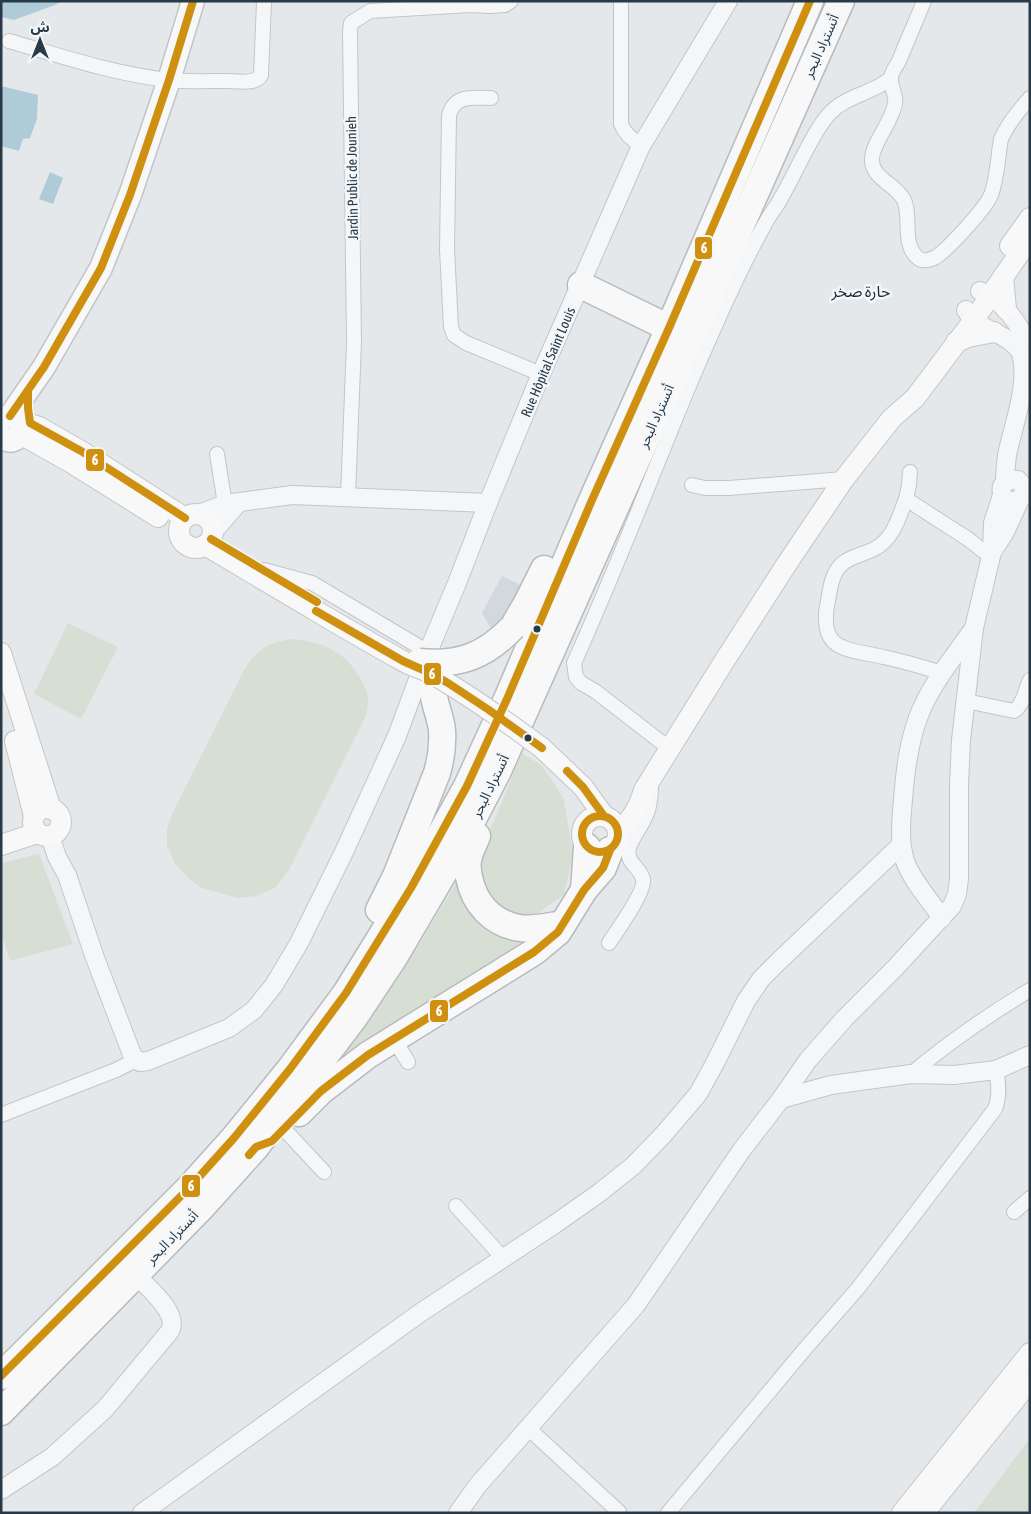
<svg xmlns="http://www.w3.org/2000/svg" width="1031" height="1514" font-family="'Asap Condensed','Noto Sans Arabic',sans-serif">
<style>
.built{fill:#d2d8dd}
.green{fill:#d7dfd5}
.water{fill:#b0cbd8}
.lines{fill:none;stroke-linecap:round;stroke-linejoin:round}
.minor-casing{stroke:#c3c6c8;stroke-width:16}
.tertiary-casing{stroke:#c3c6c8;stroke-width:20}
.secondary-casing{stroke:#c3c6c8;stroke-width:22}
.primary-casing{stroke:#c0c5c8;stroke-width:25}
.motorway-casing{stroke:#b7bbbf;stroke-width:29}
.minor{stroke:#f4f6f7;stroke-width:14}
.tertiary{stroke:#f4f6f7;stroke-width:18}
.secondary{stroke:#f8f8f8;stroke-width:20}
.primary{stroke:#f8f8f8;stroke-width:22}
.motorway{stroke:#f8f8f8;stroke-width:26}
.secondary-bridge-casing{stroke:#c3c6c8;stroke-width:22;stroke-linecap:butt}
.motorway-bridge-casing{stroke:#b7bbbf;stroke-width:29;stroke-linecap:butt}
.secondary-bridge{stroke:#f8f8f8;stroke-width:20}
.motorway-bridge{stroke:#f8f8f8;stroke-width:26}
.bus-1-casing{stroke:#f3f7f9;stroke-width:11}
.bus-1{stroke:#ce900e;stroke-width:8}
.bus-dot{fill:#283947;stroke:#f3f7f9;stroke-width:2}
.labels{text-anchor:middle;dominant-baseline:central;stroke-width:5;stroke-linejoin:round;paint-order:stroke}
.street-label{font-size:14px;fill:#283947;stroke:#f3f7f9}
.quarter-label{font-size:16px;fill:#1a2a37;stroke:#f3f7f9}
.line-badge{stroke:#f3f7f9;stroke-width:2}
.badge-label{font-size:14px;text-anchor:middle;font-weight:bold;fill:#fff}
</style>
<rect width="100%" height="100%" fill="#e5e8ea"/>
<polygon class="built" points="502,576 527,588 495,636 482,613"/>
<g class="green">
<polygon points="68,623 118,647 81,719 34,694"/>
<path d="M293,639C320,642 344,650 358,675C363,683 368,691 368,700C368,705 367,711 366,716L289,870L275,888L256,896L238,898L202,888L188,878L175,864L167,846V828L173,812L244,670C257,649 268,642 293,639Z"/>
<polygon points="522,753 541,765 555,784 564,800 573,854 564,895 535,915 515,915 498,908 486,897 478,865 483,847"/>
<polygon points="39,854 73,944 10,961 1,933 1,863"/>
<path d="M456,883C461,904 475,923 494,934C505,940 520,940 532,942L423,1004L339,1061L417,948Z"/>
<polygon points="1030,1438 1030,1513 974,1513"/>
</g>
<g class="water">
<polygon points="1,1 62,1 55,5 14,20 1,17"/>
<polygon points="1,86 38,95 37,119 30,138 23,139 19,151 1,146"/>
<polygon points="50,172 63,178 53,204 39,199"/>
</g>
<g class="lines">
<defs>
<g id="minor">
<path d="M621,1V124C625,134 632,139 641,146"/>
<path d="M924,1C916,21 907,41 899,61C896,66 891,73 891,78C890,87 897,95 895,104C892,122 871,145 872,160C872,179 896,184 904,200C912,217 901,244 918,258C923,262 930,260 936,257C949,248 985,209 991,195C997,180 998,155 1001,139C1008,123 1019,110 1030,98"/>
<path d="M9,41C61,56 114,74 168,80C187,82 207,81 226,81C236,81 256,85 261,75L264,2"/>
<path d="M491,98C473,98 454,94 449,116L447,249L451,327L454,335L466,343L541,374"/>
<polyline points="217,454 225,504"/>
<polyline points="692,485 705,488 729,488 844,479"/>
<polyline points="348,496 354,342 350,31 351,23 370,11 470,5 490,6 505,5 511,1"/>
<polyline points="906,499 909,485 910,472"/>
<polyline points="264,570 312,583 428,652"/>
<path d="M942,673C923,667 903,661 883,657C869,653 843,652 833,641C824,632 825,613 828,601C830,588 832,572 843,563C852,556 865,554 874,549C893,540 899,517 906,499L968,539L991,557"/>
<path d="M966,701L1014,711C1024,704 1025,690 1030,680"/>
<path d="M670,749L595,691L581,683L576,677L574,663C616,570 652,475 691,381C714,328 737,274 765,224C768,217 773,211 777,205C789,185 798,165 809,145C815,134 821,122 830,113C847,95 872,94 891,78"/>
<path d="M609,943C616,932 646,891 643,879C640,867 625,862 629,848C633,835 644,824 648,810C650,803 651,795 651,787"/>
<polyline points="394,1039 408,1062"/>
<path d="M911,1074C948,1043 988,1015 1030,990"/>
<polyline points="1,1115 116,1070 136,1060"/>
<polyline points="284,1129 324,1172"/>
<polyline points="456,1206 503,1258"/>
<polyline points="1014,1212 1030,1198"/>
<polyline points="528,1428 619,1512"/>
<path d="M668,1513L804,1350L859,1287L995,1109C1000,1096 999,1084 996,1070"/>
</g>
<g id="tertiary">
<path d="M980,291C1006,303 1017,322 1030,346"/>
<path d="M966,310C978,332 1006,331 1020,351C1031,379 1013,426 1007,455C1006,464 1005,473 1005,482"/>
<path d="M1023,496L1024,487L1018,480H1009L1002,486C1000,494 1004,500 1012,502L1020,499L1030,488"/>
<polyline points="199,514 225,504 292,495 488,503 541,374 641,146 728,1"/>
<polyline points="213,532 238,503"/>
<polyline points="992,552 1005,532 1020,499"/>
<polyline points="50,836 57,857 67,875 95,958 133,1057 140,1062 148,1061 229,1028 254,1010 274,985 299,943 343,854 397,736 428,652 457,583 488,503"/>
<path d="M942,918C931,902 911,879 905,861C899,841 901,821 903,800C905,773 908,745 918,718C930,685 954,657 974,628"/>
<polyline points="781,1099 831,1085 911,1074 954,1075 996,1070 1030,1055"/>
<path d="M1,1490L52,1457L105,1409L170,1331C180,1313 147,1287 136,1275"/>
<polyline points="142,1513 420,1313 555,1224 599,1193 633,1166 663,1135 698,1094 715,1063 746,1001 761,979 780,960 901,845"/>
<polyline points="458,1513 478,1485 636,1305 741,1151 781,1099 808,1060 845,1018 895,968 952,906 957,894 959,879 959,784 961,740 974,628 992,552 993,523 1002,495"/>
</g>
<g id="secondary">
<polyline points="1010,246 1030,218"/>
<polyline points="1003,277 1006,309"/>
<polyline points="956,342 968,337 994,332"/>
<polyline points="18,420 39,427 81,451 185,518"/>
<polyline points="20,434 70,462 158,517"/>
<circle cx="196" cy="531" r="17"/>
<polyline points="205,545 316,611"/>
<polyline points="1,653 51,809"/>
<polyline points="15,741 34,816"/>
<polyline points="542,748 583,787 604,816"/>
<circle cx="47" cy="822" r="14"/>
<circle cx="600" cy="834" r="18"/>
<path d="M618,831C631,821 640,805 644,790L725,660L788,562L844,479L892,418L915,398L973,321L1030,238"/>
<polyline points="1,845 37,833"/>
<polyline points="902,1513 1030,1353"/>
<polyline points="924,1513 1030,1381"/>
</g>
<g id="primary">
<polyline points="10,416 44,367 101,268 130,195 169,80 193,1"/>
<path d="M1,420C27,403 27,454 1,437"/>
</g>
<g id="motorway">
<polyline points="581,285 669,328"/>
<polyline points="513,627 527,603 544,569"/>
<path d="M477,836C474,844 469,852 468,861C467,866 468,872 469,877C474,904 493,924 520,928C534,930 549,926 563,924"/>
<polyline points="584,890 587,847"/>
<path d="M379,910L396,876L437,773C441,759 443,745 442,730C440,711 428,694 436,676"/>
<polyline points="299,1113 321,1091 368,1055 534,952 558,932 584,890 603,868 610,850"/>
<polyline points="1,1376 189,1188 234,1138 290,1069 346,993 411,888 467,786 507,699 592,500 669,328 810,1"/>
<polyline points="1,1412 201,1208 256,1147 354,1018 395,956 456,852 498,771 841,1"/>
</g>
</defs>
<use href="#minor" class="minor-casing"/>
<use href="#tertiary" class="tertiary-casing"/>
<use href="#secondary" class="secondary-casing"/>
<use href="#primary" class="primary-casing"/>
<use href="#motorway" class="motorway-casing"/>
<use href="#minor" class="minor"/>
<use href="#tertiary" class="tertiary"/>
<use href="#secondary" class="secondary"/>
<use href="#primary" class="primary"/>
<use href="#motorway" class="motorway"/>
<defs>
<path id="secondary-bridge" d="M316,611C345,628 374,645 403,661C413,667 424,669 434,675C472,697 507,722 542,748"/>
<path id="motorway-bridge" d="M419,662C459,666 485,656 513,627"/>
</defs>
<use href="#secondary-bridge" class="secondary-bridge-casing"/>
<use href="#motorway-bridge" class="motorway-bridge-casing"/>
<use href="#secondary-bridge" class="secondary-bridge"/>
<use href="#motorway-bridge" class="motorway-bridge"/>
<defs>
<g id="bus-1">
<polyline points="28,391 28,408 30,423 81,451 185,518"/>
<polyline points="10,416 44,367 101,268 130,195 169,80 193,1"/>
<polyline points="211,539 317,602"/>
<polyline points="316,611 403,661 430,673 448,683 489,710 542,748"/>
<polyline points="567,771 583,787 604,816"/>
<circle cx="600" cy="834" r="18"/>
<polyline points="249,1155 256,1147 272,1141 321,1091 368,1055 534,952 558,932 584,890 603,868 610,850"/>
<polyline points="1,1376 189,1188 234,1138 290,1069 346,993 411,888 467,786 507,699 592,500 669,328 810,1"/>
</g>
</defs>
<use href="#bus-1" class="bus-1-casing"/>
<use href="#bus-1" class="bus-1"/>
</g>
<g class="bus-dot">
<circle cx="537" cy="629" r="4.5"/>
<circle cx="528" cy="738" r="4.5"/>
</g>
<g class="labels">
<g class="street-label">
<text transform="translate(821 46) rotate(-66)">أتستراد البحر</text>
<text transform="translate(352 178) rotate(-91)">Jardin Public de Jounieh</text>
<text transform="translate(548 362) rotate(-67)">Rue Hôpital Saint Louis</text>
<text transform="translate(656 416) rotate(-66)">أتستراد البحر</text>
<text transform="translate(490 786) rotate(-64)">أتستراد البحر</text>
<text transform="translate(172 1237) rotate(-46)">أتستراد البحر</text>
</g>
<g class="quarter-label">
<text x="861" y="291">حارة صخر</text>
</g>
</g>
<g class="line-badge">
<rect x="694" y="236" width="19" height="24" rx="5" fill="#ce900e"/>
<rect x="85" y="448" width="20" height="24" rx="5" fill="#ce900e"/>
<rect x="423" y="662" width="19" height="24" rx="5" fill="#ce900e"/>
<rect x="429" y="999" width="20" height="24" rx="5" fill="#ce900e"/>
<rect x="181" y="1174" width="20" height="24" rx="5" fill="#ce900e"/>
</g>
<g class="badge-label">
<text x="704" y="253">6</text>
<text x="95" y="465">6</text>
<text x="432" y="679">6</text>
<text x="439" y="1016">6</text>
<text x="191" y="1191">6</text>
</g>
<rect width="1031" height="1514" fill="none" stroke="#283947" stroke-width="5"/>
<g transform="translate(40 40)" stroke="#f3f7f9" stroke-width="4" paint-order="stroke">
<path d="M0-4L9 19L0 12L-9 19Z" fill="#283947"/>
<text y="-8" font-size="14" font-weight="bold" text-anchor="middle" fill="#283947">ش</text>
</g>
</svg>
